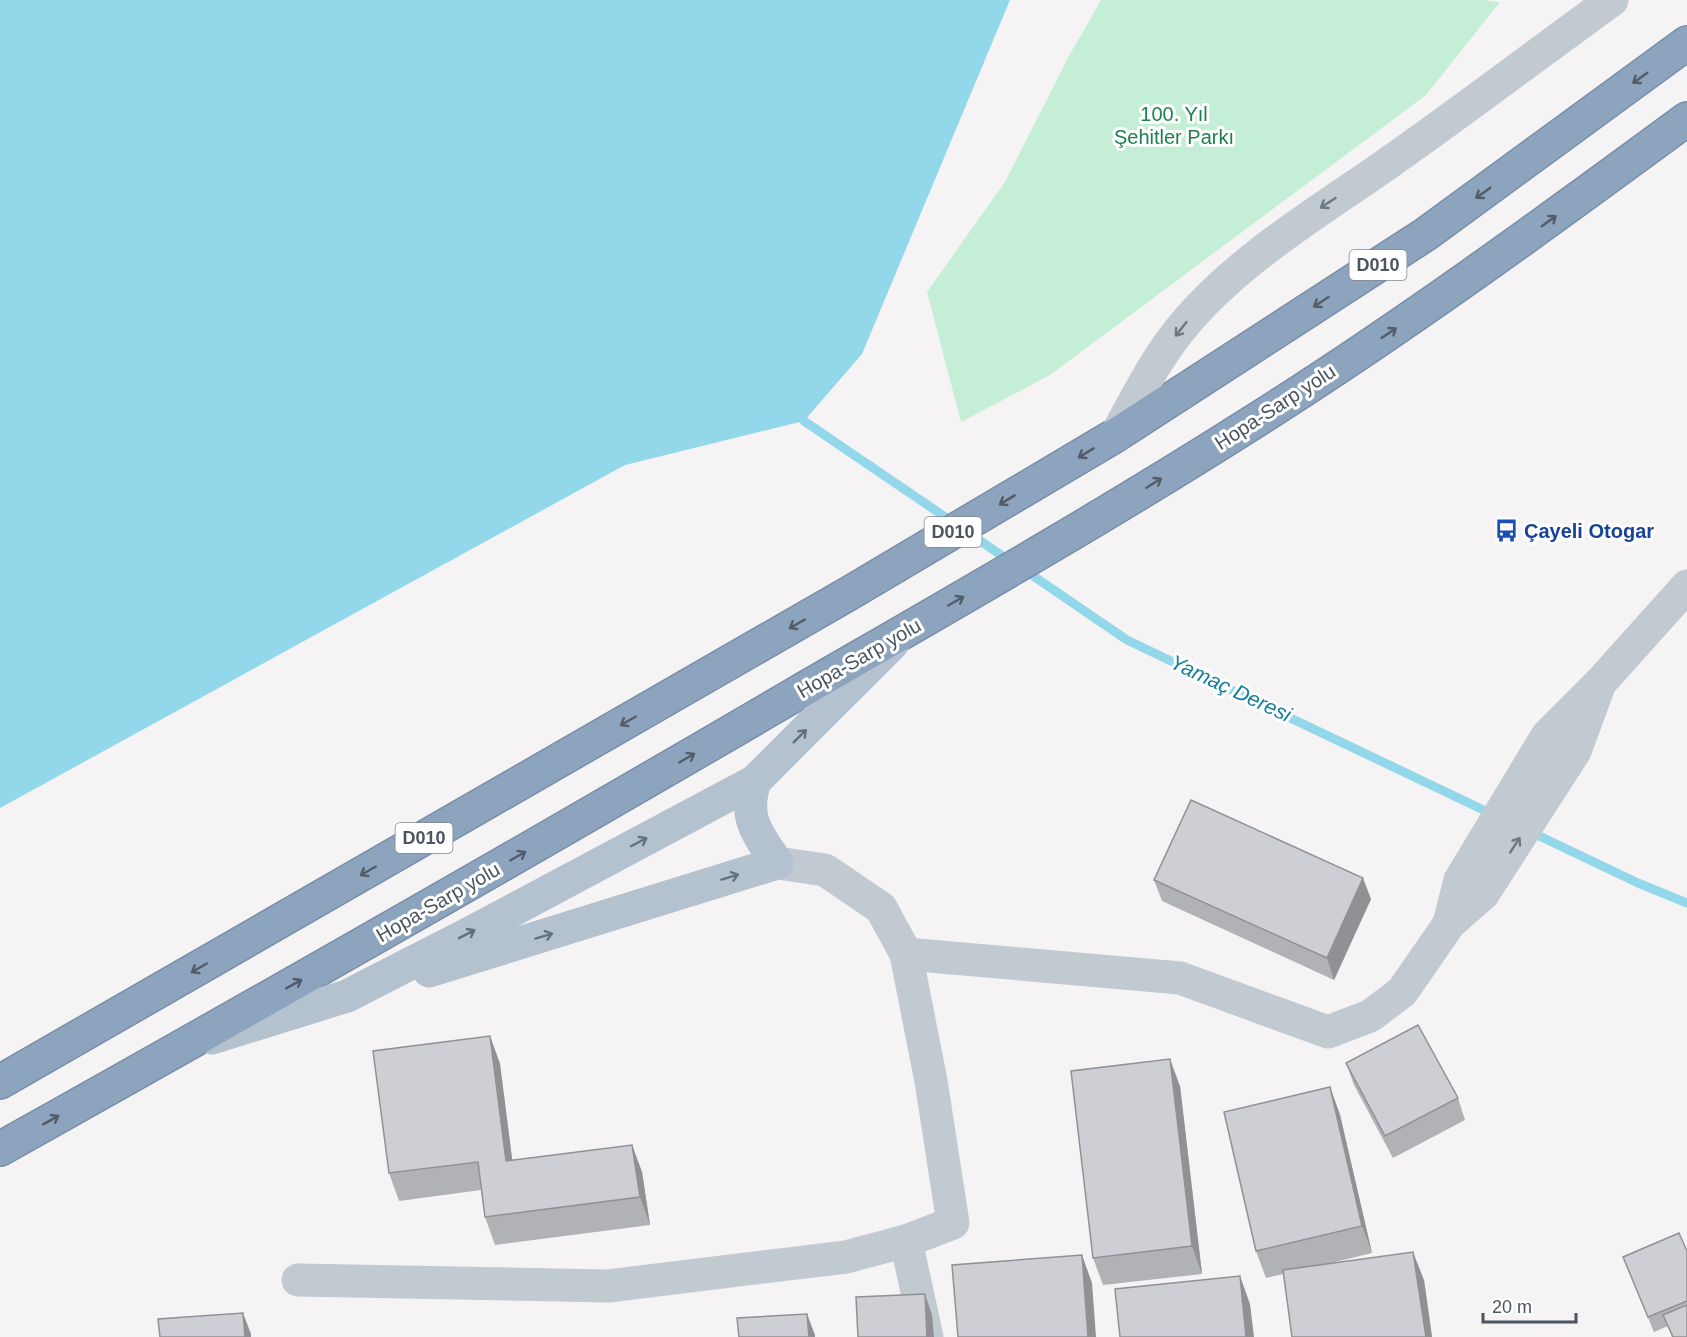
<svg xmlns="http://www.w3.org/2000/svg" width="1687" height="1337" font-family="Arial,sans-serif">
<style>
.green{fill:#c4efd6}
.water{fill:#93d7ea}
.lines{fill:none;stroke-linecap:round;stroke-linejoin:round}
.stream{stroke:#93d7ea;stroke-width:9}
.highway-casing{stroke:#788faa;stroke-width:36}
.minor{stroke:#c1c9d1;stroke-width:33}
.major{stroke:#b4c1cf;stroke-width:33}
.highway{stroke:#8da4be;stroke-width:33}
.wall{fill:#b0b2b6}
.shaded-wall{fill:#909194}
.building{fill:#cdcfd4;stroke:#909194;stroke-width:1.5}
.oneway{stroke:#525d69}
.oneway2{stroke:#6e7882}
.oneway3{stroke:#65707c}
.labels{text-anchor:middle;dominant-baseline:central;stroke-width:6;stroke-linejoin:round;paint-order:stroke}
.shield{fill:#fff;stroke:#818890;stroke-width:1.5}
.shield-label{font-size:18px;font-weight:bold;fill:#4b5560}
.park-label{font-size:20px;fill:#1c8150;stroke:#fff}
.street-label{font-size:20px;fill:#4b5560;stroke:#fff}
.transit-label{font-size:20px;font-weight:bold;fill:#164399;stroke:#fff;text-anchor:start}
.water-label{font-size:21px;font-style:italic;fill:#127d9c;stroke:#fff}
</style>
<rect width="100%" height="100%" fill="#f5f3f3"/>
<polygon class="green" points="1101,0 1482,0 1500,2 1426,95 1050,375 961,422 927,292 1005,182 1069,56"/>
<polygon class="water" points="0,0 1010,0 862,354 804,421 625,465 0,808"/>
<g class="lines">
<g class="stream">
<polyline points="804,421 954,523"/>
<polyline points="966,531 1011,562"/>
<polyline points="1023,569 1127,640 1494,815"/>
<polyline points="1531,832 1638,883 1687,903"/>
</g>
<defs>
<g id="highway">
<polyline points="0,1082 848,594 1116,435 1426,234 1687,43"/>
<path d="M0,1149C266,1000 531,849 794,695C946,607 1099,520 1247,426C1398,331 1543,225 1687,119"/>
</g>
</defs>
<use href="#highway" class="highway-casing"/>
<g class="minor">
<path d="M1116,435C1138,395 1158,354 1188,320C1240,260 1312,216 1377,171C1456,116 1533,57 1612,0"/>
<polyline points="1449,924 1460,880 1547,736 1600,683 1687,586"/>
<polyline points="906,954 1180,978 1328,1032 1370,1016 1402,992 1449,924 1483,894 1575,751 1600,683"/>
<polyline points="906,1241 927,1337"/>
<polyline points="298,1280 608,1286 846,1257 906,1241 953,1223 931,1081 906,954 881,908 825,870 777,863"/>
</g>
<g class="major">
<path d="M429,971L777,863C757,832 743,819 755,781"/>
<polyline points="212,1038 347,996 470,933 755,781 893,643"/>
</g>
<use href="#highway" class="highway"/>
</g>
<g class="wall">
<polygon points="1154,880 1371,899 1334,980 1162,901"/>
<polygon points="490,1036 500,1064 512,1160 632,1145 642,1172 650,1225 495,1245 485,1217 481,1190 399,1201 389,1173"/>
<polygon points="1346,1063 1458,1098 1465,1120 1393,1158 1354,1085"/>
<polygon points="1180,1086 1202,1274 1103,1285 1093,1258"/>
<polygon points="1330,1087 1340,1115 1372,1253 1327,1264 1424,1280 1432,1337 1292,1337 1283,1274 1266,1278 1256,1251"/>
<polygon points="1687,1251 1687,1337 1672,1337 1668,1326 1654,1332 1623,1257"/>
</g>
<g class="shaded-wall">
<polygon points="1363,878 1371,899 1334,980 1327,958"/>
<polygon points="490,1036 500,1064 516,1189 506,1161"/>
<polygon points="1170,1059 1180,1086 1202,1274 1192,1246"/>
<polygon points="1330,1087 1340,1115 1372,1253 1362,1226"/>
<polygon points="632,1145 642,1172 650,1225 640,1197"/>
<polygon points="1413,1252 1424,1280 1432,1337 1426,1337"/>
<polygon points="1082,1255 1092,1283 1096,1337 1088,1337"/>
<polygon points="1240,1276 1250,1304 1254,1337 1246,1337"/>
<polygon points="925,1294 932,1315 934,1337 927,1337"/>
<polygon points="243,1313 251,1334 251,1337 245,1337"/>
<polygon points="807,1314 815,1335 815,1337 809,1337"/>
</g>
<g class="building">
<polygon points="1191,800 1363,878 1327,958 1154,880"/>
<polygon points="1418,1025 1458,1098 1385,1136 1346,1063"/>
<polygon points="490,1036 506,1161 632,1145 640,1197 485,1217 478,1162 389,1173 373,1051"/>
<polygon points="1170,1059 1192,1246 1093,1258 1071,1071"/>
<polygon points="1330,1087 1362,1226 1256,1251 1224,1112"/>
<polygon points="1679,1233 1687,1251 1687,1301 1648,1317 1623,1257"/>
<polygon points="1413,1252 1426,1337 1292,1337 1283,1270"/>
<polygon points="1082,1255 1088,1337 958,1337 952,1265"/>
<polygon points="1240,1276 1246,1337 1120,1337 1115,1289"/>
<polygon points="925,1294 927,1337 858,1337 856,1297"/>
<polygon points="1687,1305 1687,1337 1673,1337 1663,1315"/>
<polygon points="243,1313 245,1337 160,1337 158,1319"/>
<polygon points="807,1314 809,1337 739,1337 737,1318"/>
</g>
<defs><path id="oneway-shaft" d="M-6 0H5M1.5-3L5.5 0L1.5 3" fill="none" stroke-width="1.6" stroke-linecap="round" stroke-linejoin="round" transform="scale(1.5)"/></defs>
<g class="oneway">
<use href="#oneway-shaft" transform="translate(1640 78) rotate(144)"/>
<use href="#oneway-shaft" transform="translate(1483 193) rotate(144)"/>
<use href="#oneway-shaft" transform="translate(1549 221) rotate(-36)"/>
<use href="#oneway-shaft" transform="translate(1321 302) rotate(147)"/>
<use href="#oneway-shaft" transform="translate(1389 333) rotate(-34)"/>
<use href="#oneway-shaft" transform="translate(1086 453) rotate(149)"/>
<use href="#oneway-shaft" transform="translate(1154 483) rotate(-32)"/>
<use href="#oneway-shaft" transform="translate(1007 500) rotate(149)"/>
<use href="#oneway-shaft" transform="translate(956 601) rotate(-30)"/>
<use href="#oneway-shaft" transform="translate(797 624) rotate(150)"/>
<use href="#oneway-shaft" transform="translate(628 721) rotate(150)"/>
<use href="#oneway-shaft" transform="translate(687 758) rotate(-30)"/>
<use href="#oneway-shaft" transform="translate(518 856) rotate(-30)"/>
<use href="#oneway-shaft" transform="translate(368 871) rotate(150)"/>
<use href="#oneway-shaft" transform="translate(199 968) rotate(150)"/>
<use href="#oneway-shaft" transform="translate(294 984) rotate(-29)"/>
<use href="#oneway-shaft" transform="translate(51 1120) rotate(-29)"/>
</g>
<g class="oneway2">
<use href="#oneway-shaft" transform="translate(1328 203) rotate(147)"/>
<use href="#oneway-shaft" transform="translate(1181 329) rotate(128)"/>
<use href="#oneway-shaft" transform="translate(1515 845) rotate(-57)"/>
</g>
<g class="oneway3">
<use href="#oneway-shaft" transform="translate(800 736) rotate(-45)"/>
<use href="#oneway-shaft" transform="translate(639 842) rotate(-28)"/>
<use href="#oneway-shaft" transform="translate(730 877) rotate(-17)"/>
<use href="#oneway-shaft" transform="translate(467 934) rotate(-27)"/>
<use href="#oneway-shaft" transform="translate(544 936) rotate(-17)"/>
</g>
<defs>
<symbol id="bus-bare" viewBox="-9 -9 18 18"><path d="M-5-6H5V4H4V6H2V4H-2V6H-4V4H-5ZM-3.5-4V0h7V-4ZM-3.5 1.2v1.5H-2V1.2ZM2 1.2v1.5H3.5V1.2Z" fill="#1a4fb4" stroke="#fff" stroke-width="2.5" paint-order="stroke"/></symbol>
</defs>
<g fill-rule="evenodd">
<use href="#bus-bare" x="1490" y="514" width="33" height="33"/>
</g>
<g class="labels">
<g class="shield">
<rect x="1349.5" y="250" width="57" height="30" rx="4.5"/>
<rect x="924.5" y="517" width="57" height="30" rx="4.5"/>
<rect x="395.5" y="823" width="57" height="30" rx="4.5"/>
</g>
<g class="shield-label">
<text x="1378" y="265">D010</text>
<text x="953" y="532">D010</text>
<text x="424" y="838">D010</text>
</g>
<g class="park-label">
<text x="1174" y="114">100. Yıl<tspan x="1174" dy="23">Şehitler Parkı</tspan></text>
</g>
<g class="street-label">
<text transform="translate(1275 407) rotate(-33)">Hopa-Sarp yolu</text>
<text transform="translate(859 658) rotate(-30)">Hopa-Sarp yolu</text>
<text transform="translate(438 902) rotate(-30)">Hopa-Sarp yolu</text>
</g>
<g class="transit-label">
<text x="1524" y="531">Çayeli Otogar</text>
</g>
<g class="water-label">
<text transform="translate(1231 688) rotate(25)">Yamaç Deresi</text>
</g>
</g>
<path d="M1483 1313v9h93v-9" fill="none" stroke="#4b5560" stroke-width="3"/>
<text x="1492" y="1313" font-size="18" fill="#4b5560" stroke="#ffffff" stroke-width="4.5" paint-order="stroke">20 m</text>
</svg>
